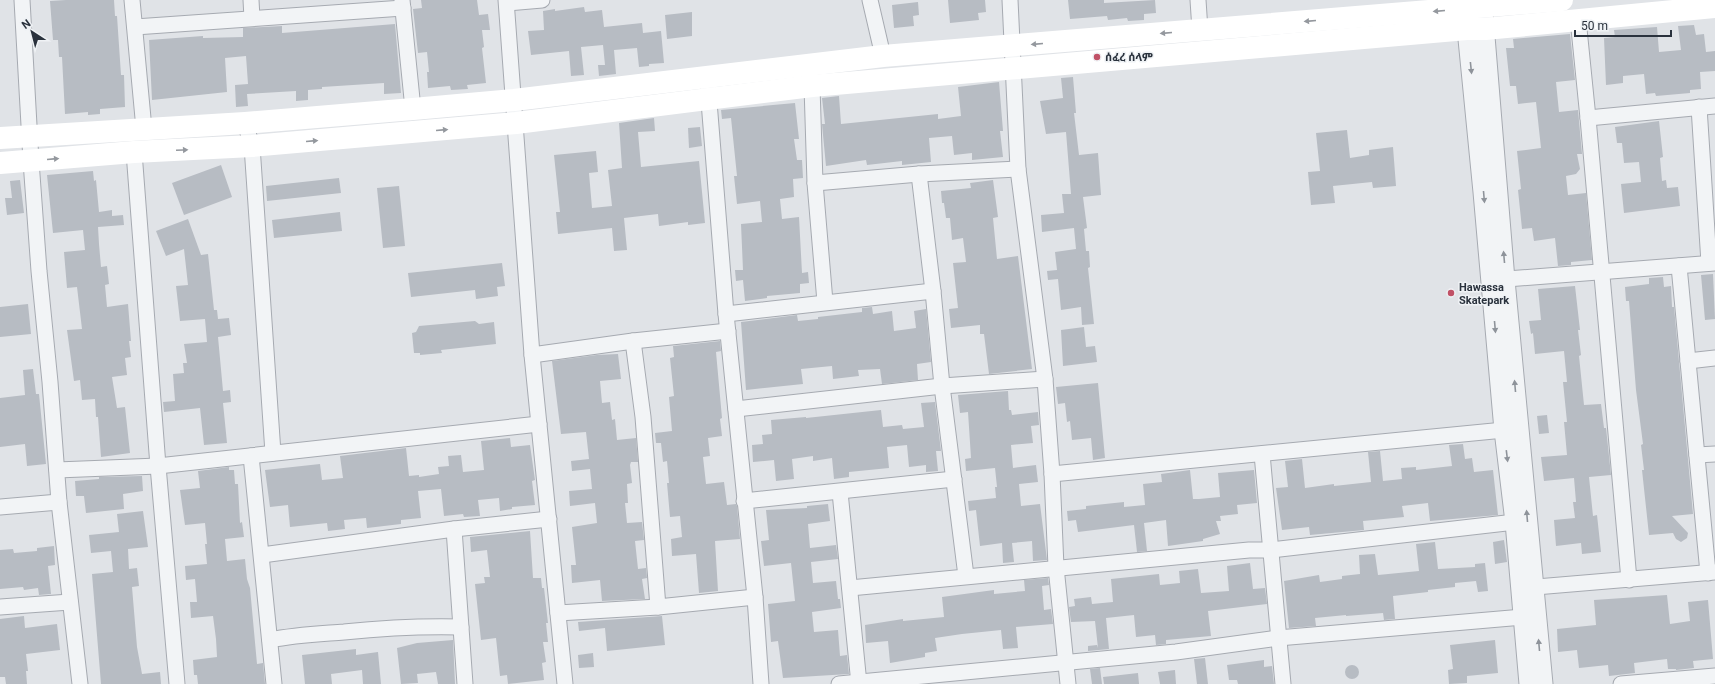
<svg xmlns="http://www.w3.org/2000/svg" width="1715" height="684" font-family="Roboto,'Noto Sans Ethiopic',sans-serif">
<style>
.building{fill:#b7bcc3}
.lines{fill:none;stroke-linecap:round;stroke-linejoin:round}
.minor-casing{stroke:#a6aab1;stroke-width:17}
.tertiary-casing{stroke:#a6aab1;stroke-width:21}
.minor{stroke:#f2f4f6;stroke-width:15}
.tertiary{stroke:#f2f4f6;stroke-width:19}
.secondary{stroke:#fff;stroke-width:22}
.oneway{fill:#94989e}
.oneway2{fill:#8e939a}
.poi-dot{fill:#c05166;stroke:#eff2f5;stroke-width:1.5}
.labels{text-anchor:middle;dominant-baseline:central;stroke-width:3;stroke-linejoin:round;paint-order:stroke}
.poi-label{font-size:11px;font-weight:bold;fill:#2a323d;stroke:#eff2f5;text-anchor:start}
</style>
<rect width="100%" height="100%" fill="#e0e3e7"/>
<g class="building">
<polygon points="66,0 114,0 115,16 117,16 121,75 124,75 125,107 100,109 100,114 88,115 88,112 65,114 62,57 59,57 58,40 53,40 50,1"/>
<polygon points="421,0 477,0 479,15 488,14 490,30 482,30 484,47 482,48 486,83 467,85 468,89 451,90 450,86 428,88 427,72 429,72 427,52 418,53 413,9 422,8"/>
<polygon points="948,0 985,0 986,12 978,13 979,20 950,23"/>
<polygon points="1068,0 1104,0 1104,3 1155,0 1156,13 1144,14 1144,20 1128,21 1127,18 1108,20 1107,16 1070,19"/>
<polygon points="918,2 919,15 913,16 914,26 894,28 892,5"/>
<polygon points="584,7 585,12 602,10 604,27 642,23 643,33 661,31 664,63 649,64 649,66 639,67 637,48 614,50 616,74 599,76 598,65 605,65 603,45 581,47 584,75 571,76 569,51 531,55 528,31 544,30 543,11 555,9 555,11"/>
<polygon points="692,12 692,36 667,39 665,15"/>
<polygon points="395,24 401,93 384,94 384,83 322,87 322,89 308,90 308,100 296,101 296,91 247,94 248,106 236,107 235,85 248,84 246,56 225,58 227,92 152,100 149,40 203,36 203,38 243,37 243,28 282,26 282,33"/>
<polygon points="1694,25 1696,35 1704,34 1706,52 1715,51 1715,71 1700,72 1701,89 1690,90 1690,93 1656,96 1655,93 1646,94 1644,74 1623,76 1623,83 1606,85 1604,38 1615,37 1614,30 1657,27 1659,52 1681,50 1678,26"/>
<polygon points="1570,34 1575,80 1556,82 1559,112 1578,110 1582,154 1577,154 1580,169 1576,174 1566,176 1568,195 1586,193 1592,260 1571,262 1571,265 1558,266 1555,238 1534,241 1532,228 1522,229 1518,190 1521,189 1517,151 1541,148 1536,102 1518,104 1516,86 1510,86 1506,48 1514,48 1513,39"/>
<polygon points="1073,77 1076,113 1074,113 1079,155 1098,153 1101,195 1083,197 1087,228 1084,229 1086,251 1089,251 1090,267 1088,268 1094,324 1082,325 1081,307 1061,310 1058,279 1048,280 1047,271 1057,270 1055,252 1076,249 1074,228 1042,232 1041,215 1064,213 1062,194 1071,194 1066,132 1046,134 1040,101 1063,98 1061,78"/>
<polygon points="999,82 1003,131 1000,131 1003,157 972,160 972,153 954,155 952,136 929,138 931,162 902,165 902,161 867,165 866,160 826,166 823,135 822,124 825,124 822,98 839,96 841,124 938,114 938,119 961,116 958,87"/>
<polygon points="795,103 799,139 794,139 797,160 802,160 803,178 793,179 794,197 780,199 782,219 799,217 802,273 808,272 809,283 800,284 800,293 767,296 767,298 745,301 743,280 736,281 735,270 743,270 741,224 762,222 760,201 737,204 734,176 737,176 731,118 722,119 721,110"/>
<polygon points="654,118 655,131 638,132 641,167 699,161 705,223 688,225 688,222 659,226 658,214 624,218 627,250 614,251 612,228 558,234 556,212 560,212 554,155 596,151 598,172 589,173 592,208 612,206 608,170 622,168 619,123"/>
<polygon points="1659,121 1663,157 1660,158 1662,181 1666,180 1667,188 1678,187 1680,206 1624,213 1621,184 1641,182 1639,162 1624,163 1622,143 1617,143 1615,127"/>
<polygon points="700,127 702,146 689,148 688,128"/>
<polygon points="1347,130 1350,158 1369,155 1369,150 1393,147 1396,186 1373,188 1372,182 1333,186 1335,203 1311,205 1308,172 1320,171 1316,133"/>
<polygon points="221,165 232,197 184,215 172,183"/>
<polygon points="93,171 94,181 96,180 99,212 112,210 112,216 123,215 124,225 98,227 99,244 101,267 107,266 109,284 105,285 107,307 128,304 131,341 129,341 131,357 125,358 127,375 112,377 117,408 125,407 130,453 101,457 98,417 96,417 95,399 82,400 80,380 74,381 67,330 82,329 77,287 67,288 64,252 85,250 83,230 53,233 47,175"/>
<polygon points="339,178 341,193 267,201 266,186"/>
<polygon points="20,180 24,213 7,215 5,198 12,198 10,181"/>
<polygon points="993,180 998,217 993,218 997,259 1018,256 1032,369 989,374 984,334 980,334 980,325 951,328 949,309 958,308 953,263 966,262 963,238 952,240 950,218 946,218 944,203 942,203 941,191 971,188 970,183"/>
<polygon points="399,186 405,246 383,248 377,188"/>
<polygon points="340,212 342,231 274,238 272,220"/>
<polygon points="188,219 201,255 208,254 214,310 217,310 218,319 229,318 231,335 218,337 223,391 230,390 231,402 223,403 227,443 204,445 200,408 164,412 163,402 175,401 173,374 184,373 183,363 187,363 184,344 207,342 205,319 180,321 176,286 188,285 184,249 166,256 156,231"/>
<polygon points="502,263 505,286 497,287 498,296 476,299 475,290 411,297 408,273"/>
<polygon points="1713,274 1715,319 1705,320 1701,275"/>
<polygon points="1663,277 1664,287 1671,286 1672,307 1674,307 1693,514 1672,516 1688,533 1687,538 1681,542 1676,539 1673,533 1649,535 1642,470 1644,470 1641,445 1643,444 1636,390 1629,301 1626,301 1625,287 1649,284 1649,278"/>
<polygon points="1575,286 1580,330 1578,330 1581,355 1579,356 1584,405 1601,404 1604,428 1606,428 1611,475 1589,477 1593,516 1597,515 1601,552 1582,554 1581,543 1556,546 1554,520 1575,518 1573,502 1576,502 1574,478 1544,481 1541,457 1567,455 1564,422 1567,422 1563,382 1567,382 1564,351 1535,354 1533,333 1531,334 1529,321 1541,320 1538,289"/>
<polygon points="28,304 31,334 0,337 0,307"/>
<polygon points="872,307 873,314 892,311 894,331 916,328 914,311 926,309 931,362 917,364 918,380 882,384 880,369 858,370 859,376 833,379 832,366 801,369 803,384 746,390 741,322 797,315 798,321 818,319 818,317 862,312 862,308"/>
<polygon points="475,321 479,324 494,322 496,344 441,350 442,353 420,355 420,353 414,353 412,333 416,332 419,326"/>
<polygon points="1084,327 1086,347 1095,346 1097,362 1063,366 1061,330"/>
<polygon points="720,341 721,351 716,352 722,418 720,419 722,436 708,438 710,456 703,457 706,484 724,482 727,505 736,504 737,506 740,539 715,541 718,591 699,593 696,554 672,556 671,539 682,537 680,516 670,517 667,483 669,483 667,461 663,462 661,443 656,443 655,433 672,431 669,397 674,396 670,358 674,357 673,346"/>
<polygon points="618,354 621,379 600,381 602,403 610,402 612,420 615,419 617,440 636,438 638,462 631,462 630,465 632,483 627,484 628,503 625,503 627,523 642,522 644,540 635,541 638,569 646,568 647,578 642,579 645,599 602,601 600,580 572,583 571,565 576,565 572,527 597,523 595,503 570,506 569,491 592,489 590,469 572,471 571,461 589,459 586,432 561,434 552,361 597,355"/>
<polygon points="33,369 36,394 39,394 46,464 27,466 25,444 0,447 0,398 25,395 23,370"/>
<polygon points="1098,383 1105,458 1093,460 1091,438 1072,440 1070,421 1067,422 1065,403 1058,404 1056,387"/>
<polygon points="1008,391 1009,410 1011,410 1012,415 1038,412 1039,425 1031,426 1033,443 1011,445 1013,468 1036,465 1038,482 1019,484 1021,506 1040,504 1047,560 1033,561 1032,541 1012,543 1014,562 1003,563 1002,543 980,546 976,510 969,511 968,501 996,498 995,487 997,487 995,468 966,471 965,459 971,458 968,412 960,413 958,395"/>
<polygon points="935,402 941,451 936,451 938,471 926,472 926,465 909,467 907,445 887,447 889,468 849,472 849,477 834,479 832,458 813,461 813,456 792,459 794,479 776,481 774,460 753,462 752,445 763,444 762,435 772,434 771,420 806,417 806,418 881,410 883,427 902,425 903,429 924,427 921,403"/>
<polygon points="1547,415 1549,433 1539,434 1537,416"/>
<polygon points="510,438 511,447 530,445 535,480 532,481 535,505 512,507 512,509 500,511 499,498 478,500 480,516 464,517 463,514 444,516 441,489 418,491 421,518 401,520 401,524 367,528 366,518 344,520 345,529 328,531 327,523 290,527 288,505 270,507 265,470 320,464 322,480 343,478 340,456 406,448 409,476 419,475 419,477 439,474 438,467 449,466 448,456 461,455 463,472 484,470 481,441"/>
<polygon points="1463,444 1465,459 1472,458 1474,472 1493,470 1498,515 1430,521 1428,503 1402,506 1404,517 1363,521 1364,530 1310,535 1309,527 1282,530 1276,488 1288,487 1285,461 1302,459 1305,488 1334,484 1334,486 1371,482 1368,452 1380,451 1383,481 1402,479 1401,468 1416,467 1416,470 1452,466 1449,445"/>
<polygon points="229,467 229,470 234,470 235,484 238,484 240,523 242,522 244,537 225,539 227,561 245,559 247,579 250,588 257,664 263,663 265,684 198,684 197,675 194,675 193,660 217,657 216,639 213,616 191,618 190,602 197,602 195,579 186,580 185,566 207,564 205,544 207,544 205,523 185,525 180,490 200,488 198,471"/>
<polygon points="1190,470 1193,499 1199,499 1220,497 1218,473 1254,470 1257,503 1237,505 1238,514 1220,516 1221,521 1216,521 1220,534 1203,539 1203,541 1168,546 1166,520 1144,523 1147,551 1137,552 1134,525 1078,532 1076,520 1068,521 1067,511 1086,509 1086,506 1124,502 1124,507 1145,505 1143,484 1162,482 1161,474"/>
<polygon points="142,476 143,491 123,494 124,509 86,513 84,496 76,496 75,481 99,479 99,477"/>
<polygon points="828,504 830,521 808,524 810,548 836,545 838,559 811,562 813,583 836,581 838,599 840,599 841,608 812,612 814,632 838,630 840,656 847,655 849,674 783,678 778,641 771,642 768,604 795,601 791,563 764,566 761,541 769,540 766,510 807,508 807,506"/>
<polygon points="143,511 148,547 128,549 129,569 137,568 139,586 132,587 137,647 142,674 160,672 161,684 101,684 92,574 113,572 111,551 91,553 89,535 119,532 117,514"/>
<polygon points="530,531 533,578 541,578 542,588 544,588 548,623 546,623 548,642 543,642 546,662 542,663 544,680 508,684 507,675 500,676 496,638 481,640 475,584 485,583 484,577 490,577 487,550 471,552 470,537"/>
<polygon points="1504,540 1507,562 1495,564 1493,542"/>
<polygon points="1435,542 1438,569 1475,567 1475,564 1485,563 1488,591 1478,592 1476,581 1455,583 1455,587 1428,590 1428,592 1393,596 1395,619 1384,620 1383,613 1346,616 1346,615 1315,618 1316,626 1289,628 1284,581 1319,575 1320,582 1342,579 1342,576 1360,574 1359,555 1375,554 1378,575 1419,571 1416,544"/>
<polygon points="54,546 55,565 48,566 51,594 39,595 38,588 24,590 23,587 0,589 0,550 13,549 14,553 37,551 37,548"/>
<polygon points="1250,563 1253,589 1265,588 1267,604 1208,611 1211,636 1166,640 1166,644 1156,645 1155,635 1136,637 1134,615 1106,618 1109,649 1088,651 1088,646 1097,645 1098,648 1095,621 1071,622 1069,607 1075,606 1074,599 1091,597 1092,604 1113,602 1111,579 1159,574 1160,585 1180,583 1179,571 1198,569 1201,593 1229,591 1227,566"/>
<polygon points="1048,578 1049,585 1042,586 1044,610 1051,609 1053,624 1016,627 1018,648 1003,649 1001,630 962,634 935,638 937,651 925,653 925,657 890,663 888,641 866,643 865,625 903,619 903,621 944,617 942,597 994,590 994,594 1025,591 1024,580"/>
<polygon points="1667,595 1670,624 1690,621 1688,602 1708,600 1713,659 1693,661 1694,668 1676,670 1676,669 1668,669 1667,659 1634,663 1635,673 1609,676 1608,665 1579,668 1577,650 1558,652 1557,629 1596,625 1594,600"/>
<polygon points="24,616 25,628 57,624 60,650 26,654 28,671 26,671 27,684 6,684 5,677 0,677 0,619"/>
<polygon points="662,616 665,645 607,651 605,628 579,631 578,622"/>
<polygon points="453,640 455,684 438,684 436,672 417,674 418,683 401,684 397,648 417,643"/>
<polygon points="1495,640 1498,673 1467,676 1467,683 1449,684 1448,670 1453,669 1450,645"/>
<polygon points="356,649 356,655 378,652 381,684 363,684 362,670 331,674 332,684 305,684 302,655"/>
<polygon points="593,653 594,667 579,668 578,655"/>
<polygon points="1205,658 1208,684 1197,684 1194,659"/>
<polygon points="1264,660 1264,667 1272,666 1274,684 1238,684 1237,680 1229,680 1227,665"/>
<circle cx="1352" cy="672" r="7"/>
<polygon points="1100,668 1102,684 1092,684 1090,669"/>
<polygon points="1175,670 1176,684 1160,684 1158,672"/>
<polygon points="1138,673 1139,684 1104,684 1103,677"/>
</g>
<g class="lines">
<defs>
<g id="minor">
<polyline points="22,0 31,161 39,271 50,382 59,502 80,684"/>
<polyline points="132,0 144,129"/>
<polyline points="251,0 252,18"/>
<polyline points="402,0 413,109"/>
<polyline points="506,0 532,355 565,684"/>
<polyline points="870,0 883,56"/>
<polyline points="1010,0 1018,169 1045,379 1052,474 1056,567 1068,684"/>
<polyline points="1198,0 1200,30"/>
<polyline points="507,3 542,0"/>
<polyline points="1578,19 1588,118 1629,580"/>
<polyline points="135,27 403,8"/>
<polyline points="812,86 815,183 825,302"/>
<polyline points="708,89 726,314 755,597 761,684"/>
<polyline points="1699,107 1709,263"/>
<polyline points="1588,118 1715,106"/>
<polyline points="245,123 252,146 273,453"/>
<polyline points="134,152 158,466 177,684"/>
<polyline points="919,174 933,291 942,386 966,576"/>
<polyline points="815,183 919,174 1018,169"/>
<polyline points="1679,266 1708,573"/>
<polyline points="1494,280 1715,263"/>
<polyline points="726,314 933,291"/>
<polyline points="633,341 643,417 658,607"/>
<polyline points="532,355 633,341 728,331"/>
<polyline points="1688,361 1715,358"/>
<polyline points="736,409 942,386 1045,379"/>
<polyline points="1262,454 1283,684"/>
<polyline points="1697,455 1715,454"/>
<polyline points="251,456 274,684"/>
<polyline points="57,470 158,466 539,424"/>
<polyline points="1052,474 1504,430"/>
<polyline points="840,492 859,684"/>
<polyline points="744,501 954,479"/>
<polyline points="0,507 59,502"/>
<polyline points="454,529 465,684"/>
<polyline points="262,555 454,529 549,519"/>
<polyline points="850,588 1249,550 1271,550 1515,522"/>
<polyline points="1523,588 1715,572"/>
<polyline points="0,607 70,602"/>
<polyline points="558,613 658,607 755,597"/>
<path d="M270,640C295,635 319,634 344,632C383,628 421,626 461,627"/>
<polyline points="839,684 1176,652 1278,638 1523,617"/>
<polyline points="1621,684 1715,676"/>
</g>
<g id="tertiary">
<polyline points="1482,0 1505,280 1543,684"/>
<polyline points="1464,15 1467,29 1483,192 1504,430 1515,522 1529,684"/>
</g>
</defs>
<use href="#minor" class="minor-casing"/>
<use href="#tertiary" class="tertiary-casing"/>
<use href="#minor" class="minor"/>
<use href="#tertiary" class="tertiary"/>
<g class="secondary">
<polyline points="0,138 245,123 413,109 514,100 883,56 1562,0"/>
<polyline points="0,163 134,152 252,146 516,123 812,86 1467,29 1485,29 1715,7"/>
</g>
</g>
<defs><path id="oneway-solid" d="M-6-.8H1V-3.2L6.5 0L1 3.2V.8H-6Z"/></defs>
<g class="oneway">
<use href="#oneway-solid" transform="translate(1439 11) rotate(175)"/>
<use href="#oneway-solid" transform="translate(1310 21) rotate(175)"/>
<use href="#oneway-solid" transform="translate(1166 33) rotate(175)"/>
<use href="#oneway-solid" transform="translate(1037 44) rotate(175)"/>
<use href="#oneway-solid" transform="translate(442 130) rotate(-5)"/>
<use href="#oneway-solid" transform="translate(312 141) rotate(-5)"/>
<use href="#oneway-solid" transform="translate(182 150) rotate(-3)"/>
<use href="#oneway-solid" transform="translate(53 159) rotate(-5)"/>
</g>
<g class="oneway2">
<use href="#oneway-solid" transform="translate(1471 68) rotate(84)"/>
<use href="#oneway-solid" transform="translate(1484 197) rotate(85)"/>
<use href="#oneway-solid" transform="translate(1504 257) rotate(-95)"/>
<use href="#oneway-solid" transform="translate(1495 327) rotate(85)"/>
<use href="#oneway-solid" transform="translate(1515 386) rotate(-95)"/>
<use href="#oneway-solid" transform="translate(1507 456) rotate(83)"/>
<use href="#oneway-solid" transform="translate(1527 516) rotate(-95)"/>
<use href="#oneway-solid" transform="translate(1539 645) rotate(-95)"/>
</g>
<g class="poi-dot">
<circle cx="1097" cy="57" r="4"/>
<circle cx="1451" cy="293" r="4"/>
</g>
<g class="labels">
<g class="poi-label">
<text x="1105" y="57">ሰፈረ ሰላም</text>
<text x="1459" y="287">Hawassa<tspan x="1459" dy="13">Skatepark</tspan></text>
</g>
</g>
<g transform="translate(32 32) rotate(324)" stroke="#eff2f5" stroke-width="3" paint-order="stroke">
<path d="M0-3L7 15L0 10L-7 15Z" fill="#2a323d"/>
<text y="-6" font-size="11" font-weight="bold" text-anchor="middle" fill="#2a323d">N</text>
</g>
<path d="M1575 30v6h96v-6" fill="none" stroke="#2a323d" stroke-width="2"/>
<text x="1581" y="30" font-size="12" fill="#2a323d" stroke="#eff2f5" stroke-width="3" paint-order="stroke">50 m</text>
</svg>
